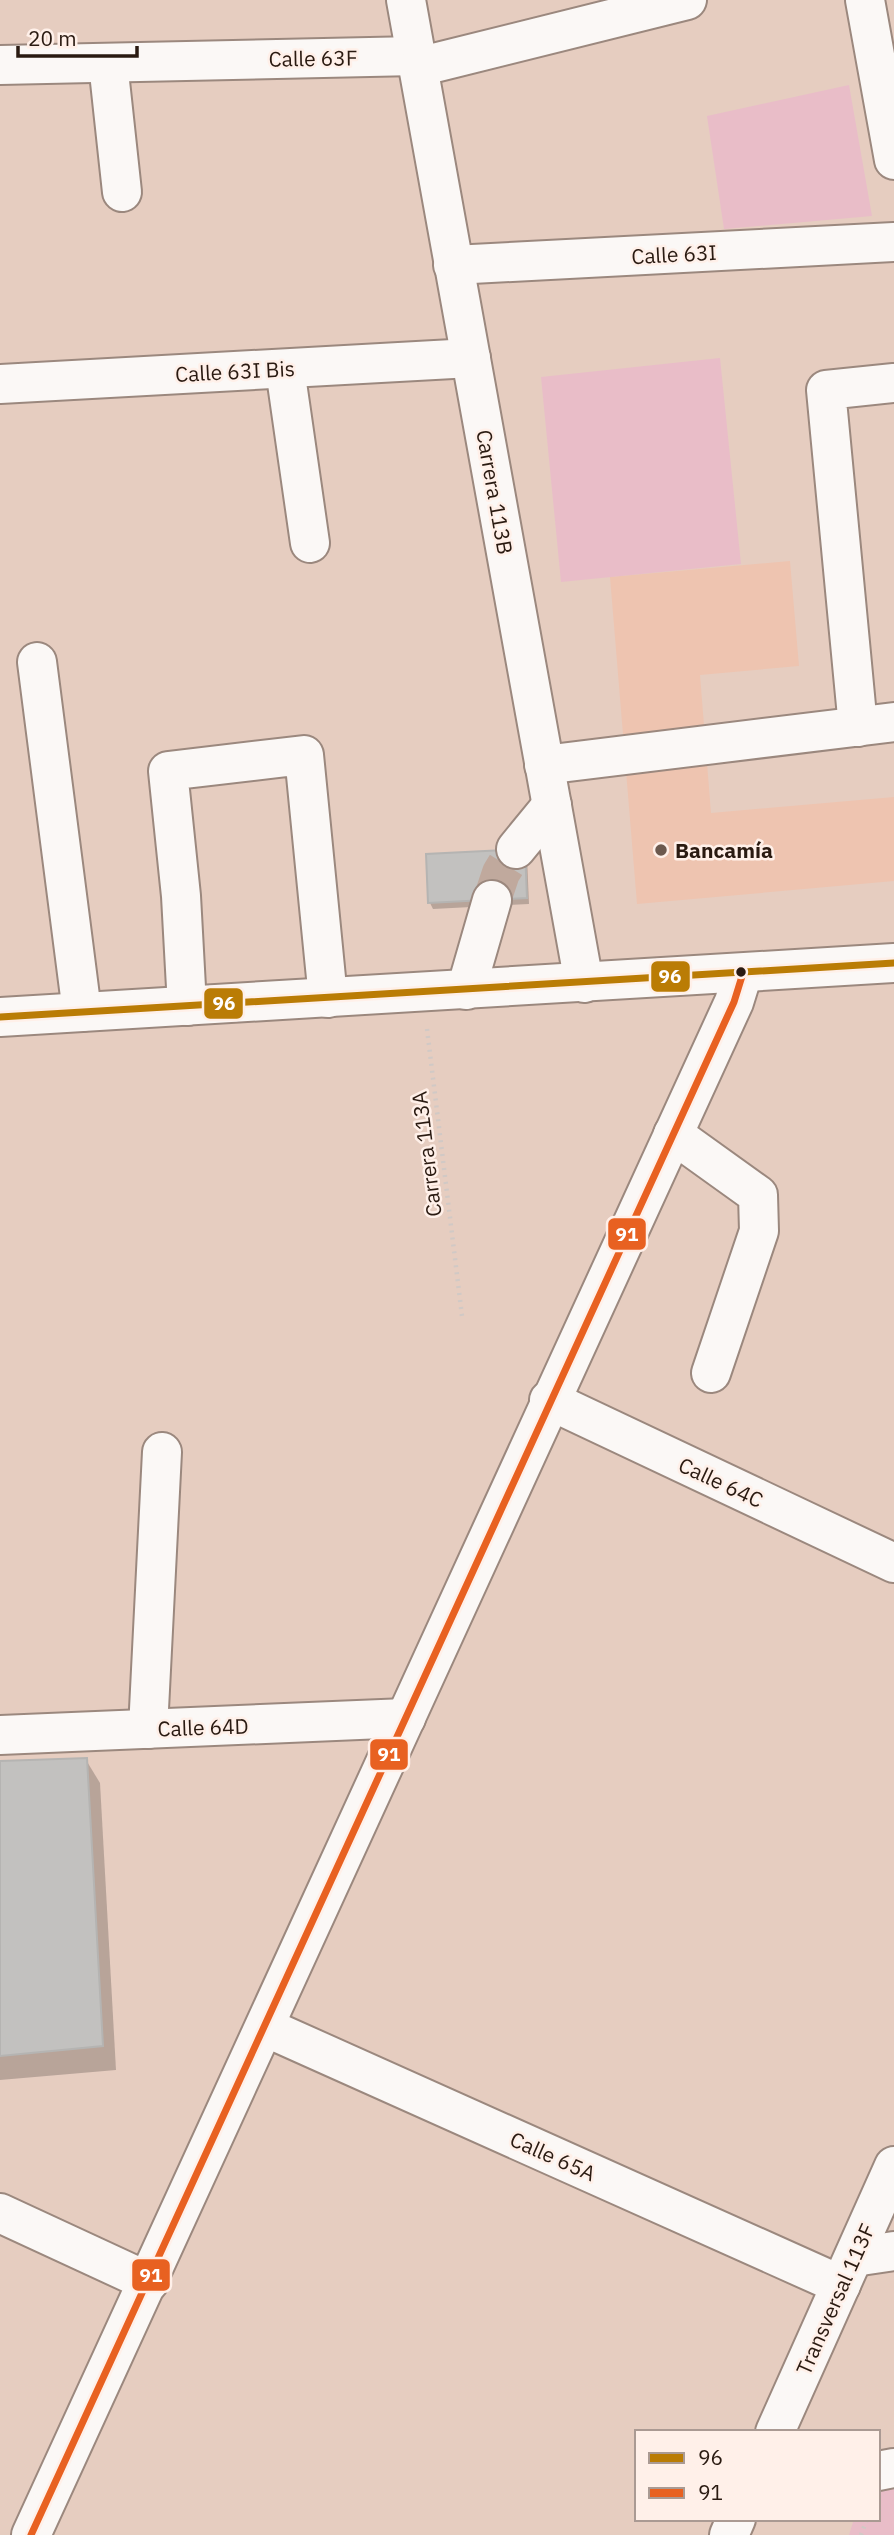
<svg xmlns="http://www.w3.org/2000/svg" width="894" height="2535" font-family="'IBM Plex Sans',sans-serif">
<style>
.built{fill:#eec4b0}
.green{fill:#e9bdc8}
.shadow{fill:#0003}
.building{fill:#c2c1bf;stroke:#b5b4b2;stroke-width:2}
.lines{fill:none;stroke-linecap:round;stroke-linejoin:round}
.minor-tunnel{stroke:#c0a99d;stroke-width:38;stroke-dasharray:38 19;stroke-linecap:butt}
.minor-casing{stroke:#9b887e;stroke-width:42}
.path{stroke:#d1c9c5;stroke-width:4.5;stroke-dasharray:2 5;stroke-linecap:butt}
.minor{stroke:#fbf8f6;stroke-width:38}
.bus-1-casing{stroke:#fff0e9;stroke-width:12}
.bus-2-casing{stroke:#fff0e9;stroke-width:12}
.bus-1{stroke:#ba7c05;stroke-width:7}
.bus-2{stroke:#e86121;stroke-width:7}
.poi-dot{fill:#6c594e;stroke:#fff0e9;stroke-width:2.5}
.bus-dot{fill:#2a1a11;stroke:#fff0e9;stroke-width:2.5}
.labels{text-anchor:middle;dominant-baseline:central;stroke-width:5;stroke-linejoin:round;paint-order:stroke}
.street-label{font-size:21px;fill:#2a1a11;stroke:#fff0e9}
.poi-label{font-size:21px;font-weight:bold;fill:#2a1a11;stroke:#fff0e9;text-anchor:start}
.line-badge{stroke:#fff0e9;stroke-width:2.5}
.badge-label{font-size:19px;text-anchor:middle;font-weight:bold;fill:#fff}
</style>
<rect width="100%" height="100%" fill="#e6cdc0"/>
<polygon class="built" points="790,561 799,666 700,675 711,813 894,797 894,881 637,904 610,577"/>
<g class="green">
<polygon points="849,85 872,216 724,229 707,116"/>
<polygon points="720,358 741,564 561,582 541,377"/>
<polygon points="894,2478 894,2535 849,2535 854,2519 878,2519 878,2479"/>
</g>
<g class="shadow">
<polygon points="527,857 529,904 433,909 430,903"/>
<polygon points="86,1760 100,1783 116,2070 0,2080 0,1763"/>
</g>
<g class="building">
<polygon points="525,849 527,898 428,903 426,854"/>
<polygon points="87,1758 103,2046 0,2056 0,1761"/>
</g>
<g class="lines">
<polyline class="minor-tunnel" points="492,900 501,873 516,849"/>
<defs>
<g id="minor">
<polyline points="406,0 584,983"/>
<polyline points="865,0 894,160"/>
<polyline points="108,63 122,192"/>
<polyline points="0,65 416,56"/>
<polyline points="418,67 687,0"/>
<polyline points="453,265 894,242"/>
<polyline points="285,369 310,543"/>
<polyline points="0,384 471,358"/>
<polyline points="37,662 82,1012"/>
<polyline points="858,727 826,390 894,383"/>
<polyline points="544,765 894,722"/>
<polyline points="516,849 552,805"/>
<polyline points="466,990 492,900"/>
<polyline points="187,1006 181,896 168,771 304,755 328,998"/>
<polyline points="0,1017 894,963"/>
<polyline points="673,1134 758,1195 759,1231 711,1373"/>
<polyline points="549,1400 894,1563"/>
<polyline points="148,1729 162,1452"/>
<polyline points="0,1735 406,1718"/>
<polyline points="265,2027 841,2285"/>
<polyline points="0,2213 149,2282"/>
<polyline points="854,2257 894,2251"/>
<polyline points="775,2432 894,2166"/>
<polyline points="878,2471 894,2468"/>
<path d="M31,2535C268,2025 497,1512 734,1002L743,973"/>
<polyline points="729,2535 736,2519"/>
</g>
</defs>
<use href="#minor" class="minor-casing"/>
<g class="path">
<polyline points="427,1029 462,1316"/>
<polyline points="861,2535 867,2519"/>
</g>
<use href="#minor" class="minor"/>
<defs>
<polyline id="bus-1" points="0,1017 894,963"/>
<path id="bus-2" d="M31,2535C268,2025 497,1512 734,1002L743,973"/>
</defs>
<use href="#bus-1" class="bus-1-casing"/>
<use href="#bus-2" class="bus-2-casing"/>
<use href="#bus-1" class="bus-1"/>
<use href="#bus-2" class="bus-2"/>
</g>
<circle class="poi-dot" cx="661" cy="850" r="7"/>
<circle class="bus-dot" cx="741" cy="972" r="6"/>
<g class="labels">
<g class="street-label">
<text transform="translate(313 58) rotate(-1)">Calle 63F</text>
<text transform="translate(674 254) rotate(-3)">Calle 63I</text>
<text transform="translate(235 371) rotate(-3)">Calle 63I Bis</text>
<text transform="translate(495 492) rotate(80)">Carrera 113B</text>
<text transform="translate(426 1154) rotate(-97)">Carrera 113A</text>
<text transform="translate(721 1482) rotate(25)">Calle 64C</text>
<text transform="translate(203 1727) rotate(-2)">Calle 64D</text>
<text transform="translate(553 2156) rotate(24)">Calle 65A</text>
<text transform="translate(835 2299) rotate(-66)">Transversal 113F</text>
</g>
<g class="poi-label">
<text x="675" y="850">Bancamía</text>
</g>
</g>
<g class="line-badge">
<rect x="650" y="960" width="41" height="33" rx="7" fill="#ba7c05"/>
<rect x="203" y="987" width="41" height="33" rx="7" fill="#ba7c05"/>
<rect x="607" y="1217" width="40" height="34" rx="7" fill="#e86121"/>
<rect x="369" y="1738" width="40" height="33" rx="7" fill="#e86121"/>
<rect x="131" y="2258" width="40" height="34" rx="7" fill="#e86121"/>
</g>
<g class="badge-label">
<text x="670" y="983">96</text>
<text x="224" y="1010">96</text>
<text x="627" y="1241">91</text>
<text x="389" y="1761">91</text>
<text x="151" y="2282">91</text>
</g>
<rect x="635" y="2430" width="245" height="91" fill="#fff0e9" stroke="#aa9a93" stroke-width="2"/>
<rect x="649" y="2453" width="35" height="10" fill="#ba7c05" stroke="#aa9a93" stroke-width="2"/>
<text x="698" y="2465" font-size="21" fill="#2a1a11">96</text>
<rect x="649" y="2488" width="35" height="10" fill="#e86121" stroke="#aa9a93" stroke-width="2"/>
<text x="698" y="2500" font-size="21" fill="#2a1a11">91</text>
<path d="M18 46v10h119v-10" fill="none" stroke="#2a1a11" stroke-width="3.5"/>
<text x="28" y="46" font-size="21" fill="#2a1a11" stroke="#fff0e9" stroke-width="5" paint-order="stroke">20 m</text>
</svg>
